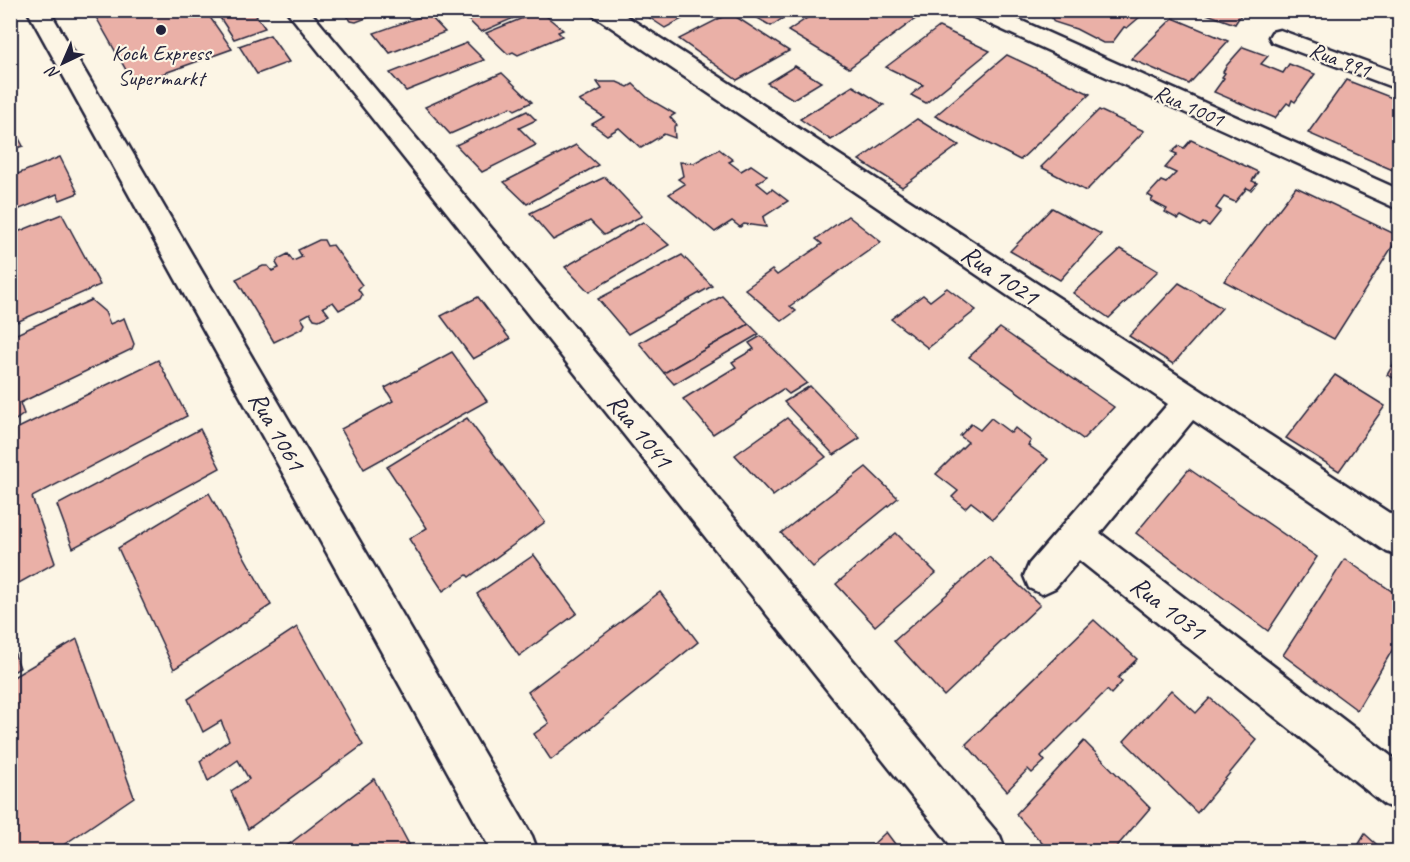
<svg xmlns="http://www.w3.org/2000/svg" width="1410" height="862" font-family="Caveat,sans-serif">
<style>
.building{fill:#eab0a7;stroke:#22223b;stroke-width:1.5}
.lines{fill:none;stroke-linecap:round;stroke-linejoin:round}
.street-casing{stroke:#22223b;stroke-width:5}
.secondary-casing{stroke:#22223b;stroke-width:5}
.street{fill:#fcf5e5;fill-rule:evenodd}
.secondary{fill:#fcf5e5;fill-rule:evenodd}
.poi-dot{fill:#22223b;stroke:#fcf5e5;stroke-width:2}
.labels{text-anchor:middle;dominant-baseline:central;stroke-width:4.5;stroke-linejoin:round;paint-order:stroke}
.far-poi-label{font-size:22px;fill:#22223b;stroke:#fcf5e5}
.far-street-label{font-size:22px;fill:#22223b;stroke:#fcf5e5}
.street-label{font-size:26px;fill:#22223b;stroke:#fcf5e5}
</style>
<rect width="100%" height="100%" fill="#fcf5e5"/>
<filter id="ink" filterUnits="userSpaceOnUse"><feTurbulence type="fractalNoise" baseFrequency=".0167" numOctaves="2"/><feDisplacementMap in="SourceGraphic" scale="12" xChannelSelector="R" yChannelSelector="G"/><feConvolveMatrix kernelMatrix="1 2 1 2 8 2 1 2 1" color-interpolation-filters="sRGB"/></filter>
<g filter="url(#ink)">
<g class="building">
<polygon points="92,10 205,10 232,49 134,84"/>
<polygon points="224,10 252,10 265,28 234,39 217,13"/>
<polygon points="342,10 387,10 356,22 351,21"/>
<polygon points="458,10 532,10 481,32"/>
<polygon points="638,10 699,10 665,28"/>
<polygon points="744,10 795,10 771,26"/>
<polygon points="819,10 924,10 926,11 849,68 788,31"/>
<polygon points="1059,10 1063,11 1148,10 1127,28 1124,27 1112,43 1103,43 1076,29 1054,22 1052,18"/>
<polygon points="1244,10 1235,24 1198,11 1198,10"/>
<polygon points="540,11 563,30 558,32 562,36 518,55 513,52 508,54 486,33"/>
<polygon points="730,13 789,51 737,80 679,39"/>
<polygon points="428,14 445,32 390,53 374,33"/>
<polygon points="1173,18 1228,41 1189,84 1131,59"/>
<polygon points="939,27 990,51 926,103 911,95 923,85 886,67"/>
<polygon points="270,35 289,62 257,74 239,46"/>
<polygon points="467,43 484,60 406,91 390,73"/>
<polygon points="1243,47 1268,56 1261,64 1283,73 1289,64 1315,74 1295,102 1292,100 1290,105 1287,103 1275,118 1214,92 1224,78 1222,77 1225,73 1223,72 1227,65"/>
<polygon points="1007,55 1090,94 1020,160 935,116"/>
<polygon points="795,66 821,82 793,99 767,83"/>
<polygon points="502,73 532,102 515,110 511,107 450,134 425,107"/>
<polygon points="1346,80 1400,101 1400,164 1395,171 1308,133"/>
<polygon points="597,82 617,82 628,87 633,84 649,99 675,114 670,117 677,125 674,127 675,138 664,134 641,148 619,128 607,135 592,124 604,117 579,101 602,89"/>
<polygon points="853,86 884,105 831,140 800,119"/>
<polygon points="1099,110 1144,131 1086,191 1041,167"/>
<polygon points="527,111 536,120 519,128 536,145 482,172 456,145"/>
<polygon points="917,119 959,145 902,187 859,160"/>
<polygon points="10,122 23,146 10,150"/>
<polygon points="1191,140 1258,172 1252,181 1257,183 1251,190 1247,188 1235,202 1224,197 1216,208 1221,211 1209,226 1203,223 1200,226 1181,216 1178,219 1165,212 1167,209 1151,201 1153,198 1148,195 1161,181 1166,183 1176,173 1165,168 1177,154 1172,152 1179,146 1184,148"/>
<polygon points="576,145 598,165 527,204 504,182"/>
<polygon points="719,149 733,160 729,162 741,171 751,165 767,176 757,183 768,192 772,189 788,201 763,217 766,227 744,224 740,227 732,221 715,232 669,194 685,184 678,179 683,176 680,162 694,163"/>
<polygon points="60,157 78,193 60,200 57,194 10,213 10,177"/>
<polygon points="605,177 642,216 604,235 590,221 553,240 530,213"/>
<polygon points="1296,187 1399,236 1334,339 1224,281"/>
<polygon points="1052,208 1101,234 1060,280 1010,251"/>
<polygon points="62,214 100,285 10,325 10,235"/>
<polygon points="848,216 881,242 790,306 796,311 782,321 745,289 772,270 777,275 822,244 816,239"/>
<polygon points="643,222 669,245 589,292 565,267"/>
<polygon points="319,240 324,240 327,246 333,245 362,285 358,289 362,295 360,299 339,310 333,302 323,307 329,315 319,320 314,319 310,313 301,318 305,324 303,328 274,342 236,279 263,266 268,266 272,271 279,268 276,263 278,259 288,254 293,261 302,257 298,250"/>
<polygon points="1121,249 1158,271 1109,318 1073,293"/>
<polygon points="682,255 712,286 628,334 598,299"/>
<polygon points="1179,283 1222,308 1173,364 1129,336"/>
<polygon points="947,288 976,310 928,348 891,319 923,295 930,301"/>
<polygon points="722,296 749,324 664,373 639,343"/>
<polygon points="478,297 510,339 473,359 441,316"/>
<polygon points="91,300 105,312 110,324 124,318 134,344 132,349 20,403 24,414 10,424 10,337"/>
<polygon points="749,324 759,334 674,384 664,373"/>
<polygon points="1000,328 1114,407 1083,439 969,357"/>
<polygon points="761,336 807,383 789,394 783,389 713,434 683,399 736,367 732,362 754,349 749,343"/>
<polygon points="452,352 487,401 364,469 341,429 393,401 385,388"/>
<polygon points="1400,353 1400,381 1387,375"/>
<polygon points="158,360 187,416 32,497 55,563 10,588 10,432"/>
<polygon points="1335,375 1385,406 1339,471 1286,438"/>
<polygon points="810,386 860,438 834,455 784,402"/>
<polygon points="467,418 545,522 469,577 467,575 443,591 409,539 427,528 387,467"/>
<polygon points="787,418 826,457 773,496 735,455"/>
<polygon points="991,418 1011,433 1015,428 1031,441 1028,445 1048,459 993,519 971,502 965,508 952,497 958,491 936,474 968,442 960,436 971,424 980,430"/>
<polygon points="200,429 220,468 73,548 57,505"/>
<polygon points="866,467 898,498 813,567 781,533"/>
<polygon points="1189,469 1317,557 1268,631 1136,533"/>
<polygon points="209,493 271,605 174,669 118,548"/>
<polygon points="896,533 936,573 875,626 836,584"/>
<polygon points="534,555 577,613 519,656 477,594"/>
<polygon points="989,557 1040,605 944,696 894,641"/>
<polygon points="1345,559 1400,597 1400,637 1357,710 1283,655"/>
<polygon points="660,592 698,642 551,760 534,734 549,723 528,692"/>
<polygon points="1094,620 1137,659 1118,678 1122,682 1111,694 1107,690 1041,756 1045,761 1032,773 1028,769 1007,791 966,744"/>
<polygon points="297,627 363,745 248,829 231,791 249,779 238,760 208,781 200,761 229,740 221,721 203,732 188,699"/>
<polygon points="77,639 134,797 53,852 10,852 10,679"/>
<polygon points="10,641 20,668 10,674"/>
<polygon points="1171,690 1196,713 1210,698 1257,740 1197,813 1124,741"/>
<polygon points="1084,741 1150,808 1112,852 1050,852 1016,814"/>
<polygon points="374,779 411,848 406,852 279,852"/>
<polygon points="886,832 901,852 865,852"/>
<polygon points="1365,834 1385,852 1354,852"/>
</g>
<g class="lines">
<defs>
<g id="street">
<polygon points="27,10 49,10 532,836 538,852 492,852"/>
<polygon points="286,10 309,10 1000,836 1006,852 956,852"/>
<polygon points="590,10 617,10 1400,520 1400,556 1387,552 1193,420 1100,533 1400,763 1400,811 1385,805 1079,560 1055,588 1042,594 1029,588 1024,576 1029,564 1168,404 593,15"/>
<polygon points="1280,30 1400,74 1400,90 1272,42 1269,37 1272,32"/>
</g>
<polygon id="secondary" points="967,10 997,10 1400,190 1400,210 970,15"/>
</defs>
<use href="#street" class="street-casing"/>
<use href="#secondary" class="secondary-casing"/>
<use href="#street" class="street"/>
<use href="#secondary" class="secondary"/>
</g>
</g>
<circle class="poi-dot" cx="161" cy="30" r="6"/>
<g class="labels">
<g class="far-poi-label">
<text x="161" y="53">Koch Express<tspan x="161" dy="25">Supermarkt</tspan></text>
</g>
<g class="far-street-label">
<text transform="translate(1340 60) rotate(21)">Rua 991</text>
<text transform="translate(1189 106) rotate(24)">Rua 1001</text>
</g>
<g class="street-label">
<text transform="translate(1000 275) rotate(34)">Rua 1021</text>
<text transform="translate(277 431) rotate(60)">Rua 1061</text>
<text transform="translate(640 431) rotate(51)">Rua 1041</text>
<text transform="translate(1168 608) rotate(38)">Rua 1031</text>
</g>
</g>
<rect width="1410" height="862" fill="none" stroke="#fcf5e5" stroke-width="36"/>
<rect x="18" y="18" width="1374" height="826" fill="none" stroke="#22223b" stroke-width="2" filter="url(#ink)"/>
<g transform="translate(63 63) rotate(224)" stroke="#fcf5e5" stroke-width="4.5" paint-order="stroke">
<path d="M0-4.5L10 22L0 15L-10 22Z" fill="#22223b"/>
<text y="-9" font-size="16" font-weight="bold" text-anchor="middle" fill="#22223b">N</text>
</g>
</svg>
